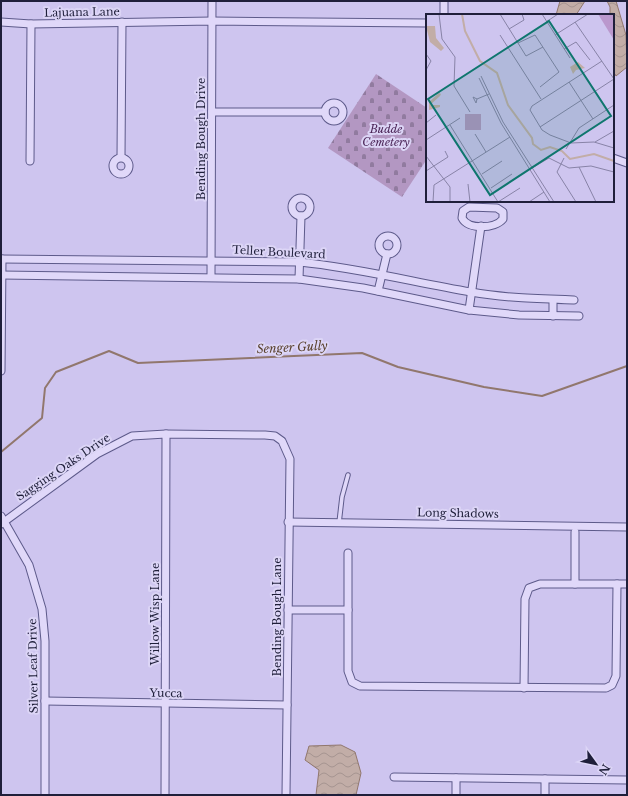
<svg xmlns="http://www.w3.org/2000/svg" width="628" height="796" font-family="'Libre Baskerville',serif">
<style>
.cemetery{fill:url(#cemetery-stones)}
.water{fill:url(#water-waves);stroke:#91776d}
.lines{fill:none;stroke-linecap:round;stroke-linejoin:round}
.stream{stroke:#91776d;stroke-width:2}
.service-casing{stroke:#5d5a8a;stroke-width:5.5}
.minor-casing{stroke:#5d5a8a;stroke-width:9}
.service{stroke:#e0d8f9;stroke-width:3.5}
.minor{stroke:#e0d8f9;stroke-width:7}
.labels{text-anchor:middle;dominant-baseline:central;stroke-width:4;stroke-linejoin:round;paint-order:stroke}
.street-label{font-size:11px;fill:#1f1f3a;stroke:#dcd5f6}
.park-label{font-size:11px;font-style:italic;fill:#4b2557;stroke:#dcd5f6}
.water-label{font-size:12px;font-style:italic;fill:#5a422e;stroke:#dcd5f6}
.inset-river{fill:none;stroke:#c2ada7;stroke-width:2}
.inset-road{fill:none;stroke:#8883a7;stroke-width:1}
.view{fill:#0f766e;fill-opacity:0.15;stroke:#0f766e;stroke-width:2}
.inset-edge{fill:none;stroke:#1f1f3a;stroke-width:2}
</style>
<defs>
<pattern id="cemetery-stones" width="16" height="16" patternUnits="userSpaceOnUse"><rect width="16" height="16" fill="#b397c2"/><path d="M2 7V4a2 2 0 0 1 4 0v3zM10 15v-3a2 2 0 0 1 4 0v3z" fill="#917b9f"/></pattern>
<pattern id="water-waves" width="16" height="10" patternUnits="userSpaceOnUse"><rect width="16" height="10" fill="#c2ada7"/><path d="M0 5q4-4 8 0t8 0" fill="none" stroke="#a69490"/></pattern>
</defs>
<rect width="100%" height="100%" fill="#cec5ef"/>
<polygon class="cemetery" points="376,74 427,108 427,159 402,197 328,148"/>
<g class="water">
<polygon points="560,1 585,1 576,15 556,15"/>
<polygon points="607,1 616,1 626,35 627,67 616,76 613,71 613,15 610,15 610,7"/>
<polygon points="341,745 355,752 361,773 356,795 316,795 319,770 305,760 309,746"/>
</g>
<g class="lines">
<polyline class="stream" points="1,452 42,418 45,388 56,372 109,351 138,363 362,353 398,367 484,387 542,396 627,366"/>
<defs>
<polyline id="service" points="339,523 342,497 348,475"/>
<g id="minor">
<polyline points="444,15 444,1"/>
<polyline points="1,22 31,24 212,21 427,23"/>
<circle cx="334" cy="112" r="9"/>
<polyline points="212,112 325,112"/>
<polyline points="121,157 122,22"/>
<circle cx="121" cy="166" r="8"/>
<polyline points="613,158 627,163"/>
<polyline points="30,161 31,24"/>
<circle cx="301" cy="207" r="9"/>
<path d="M469,207L497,208L503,212V219C495,229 468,230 462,218L463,211Z"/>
<circle cx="388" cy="245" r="9"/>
<path d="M1,259L300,262C358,268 413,282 471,292C505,298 540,299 574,300"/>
<polyline points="1,275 299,279 363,288 469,310 519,315 579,316"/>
<polyline points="211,277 212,1"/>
<polyline points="299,279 301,216"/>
<polyline points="378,291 387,254"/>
<polyline points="469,310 481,226"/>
<polyline points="553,316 553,300"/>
<polyline points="1,371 2,259"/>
<polyline points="1,516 29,565 42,609 45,641 45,795"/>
<polyline points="288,522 627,527"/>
<polyline points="1,524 97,454 132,436 166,434 265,435 275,436 282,441 290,459 286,795"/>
<polyline points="348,553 348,671 352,682 360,686 606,688 612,685 616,676 617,584"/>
<polyline points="575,584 575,532"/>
<polyline points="288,610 348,610"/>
<polyline points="524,688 525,599 529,588 540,584 627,584"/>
<polyline points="45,701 287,705"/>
<polyline points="394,777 627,780"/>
<polyline points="456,778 456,795"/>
<polyline points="165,795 166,434"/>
<polyline points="545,795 545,779"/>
</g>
</defs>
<use href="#service" class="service-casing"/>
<use href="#minor" class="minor-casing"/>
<use href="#service" class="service"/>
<use href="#minor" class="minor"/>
</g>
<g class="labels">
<g class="street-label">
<text transform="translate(82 12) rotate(-1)">Lajuana Lane</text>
<text transform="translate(201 139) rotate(-90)">Bending Bough Drive</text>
<text transform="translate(279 252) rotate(3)">Teller Boulevard</text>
<text transform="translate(63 467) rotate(-34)">Sagging Oaks Drive</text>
<text transform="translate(458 513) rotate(1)">Long Shadows</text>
<text transform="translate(155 614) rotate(-90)">Willow Wisp Lane</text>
<text transform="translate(277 617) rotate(-90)">Bending Bough Lane</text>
<text transform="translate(33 666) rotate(-91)">Silver Leaf Drive</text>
<text transform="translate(166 693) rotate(1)">Yucca</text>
</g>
<g class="park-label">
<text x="386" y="129">Budde<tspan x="386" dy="13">Cemetery</tspan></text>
</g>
<g class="water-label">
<text transform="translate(292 347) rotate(-3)">Senger Gully</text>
</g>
</g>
<g transform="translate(426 14)">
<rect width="188" height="188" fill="#cec5ef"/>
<path d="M172,0H188V26Z" fill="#ba98cd"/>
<path d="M39,100H55V116H39Z" fill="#b397c2"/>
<path d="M0,12H9L10,24L18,34L15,37L4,28ZM152,48L159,54L150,56L147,60L144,53ZM13,79L15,80L14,82L4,91H14V93L3,96V88Z" fill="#c2ada7"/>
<path class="inset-river" d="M36,0L39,17L54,47L71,59L82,91L106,124L107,130L115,136L124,133L136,137L144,145L168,140L188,147"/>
<path class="inset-road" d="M13,0L16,25L29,43L28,72L44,98M74,0L100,42L117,33M116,0L144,44M120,8L132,0M149,8L188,65M83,15L98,6L96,0M74,21L115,85M129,21L162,0M92,29L109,21L133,58L114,73M138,35L150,28L164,46M0,40L5,47L0,56M176,47L106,92L104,96L116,116L124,121L145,129L168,128L188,134M55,62L77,108L128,188M53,64L75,109L124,188M143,68L167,105M51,85L50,89L47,83L51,85L63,80M0,109L10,101M24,111L72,188L94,174M114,113L188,65M49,120L60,138M0,126L34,104M169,128L188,117M140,135L153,114L188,91M0,142L24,173V188M138,144L131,158L150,188M153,153L170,188M106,154L123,144L143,154L165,152L188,158M0,157L22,143L19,137M56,160L76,147M42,170L44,188M65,174L86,160M7,188L8,171L84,123M103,188L118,178"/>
<path class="view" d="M123,7L185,102L64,181L2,85Z"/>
<rect width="188" height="188" class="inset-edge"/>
</g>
<rect width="628" height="796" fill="none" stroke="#1f1f3a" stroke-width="4"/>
<g transform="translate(596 764) rotate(123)" stroke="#dcd5f6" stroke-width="3" paint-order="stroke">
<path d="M0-3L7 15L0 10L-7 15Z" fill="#1f1f3a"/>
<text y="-6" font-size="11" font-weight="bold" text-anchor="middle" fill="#1f1f3a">N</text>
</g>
</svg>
